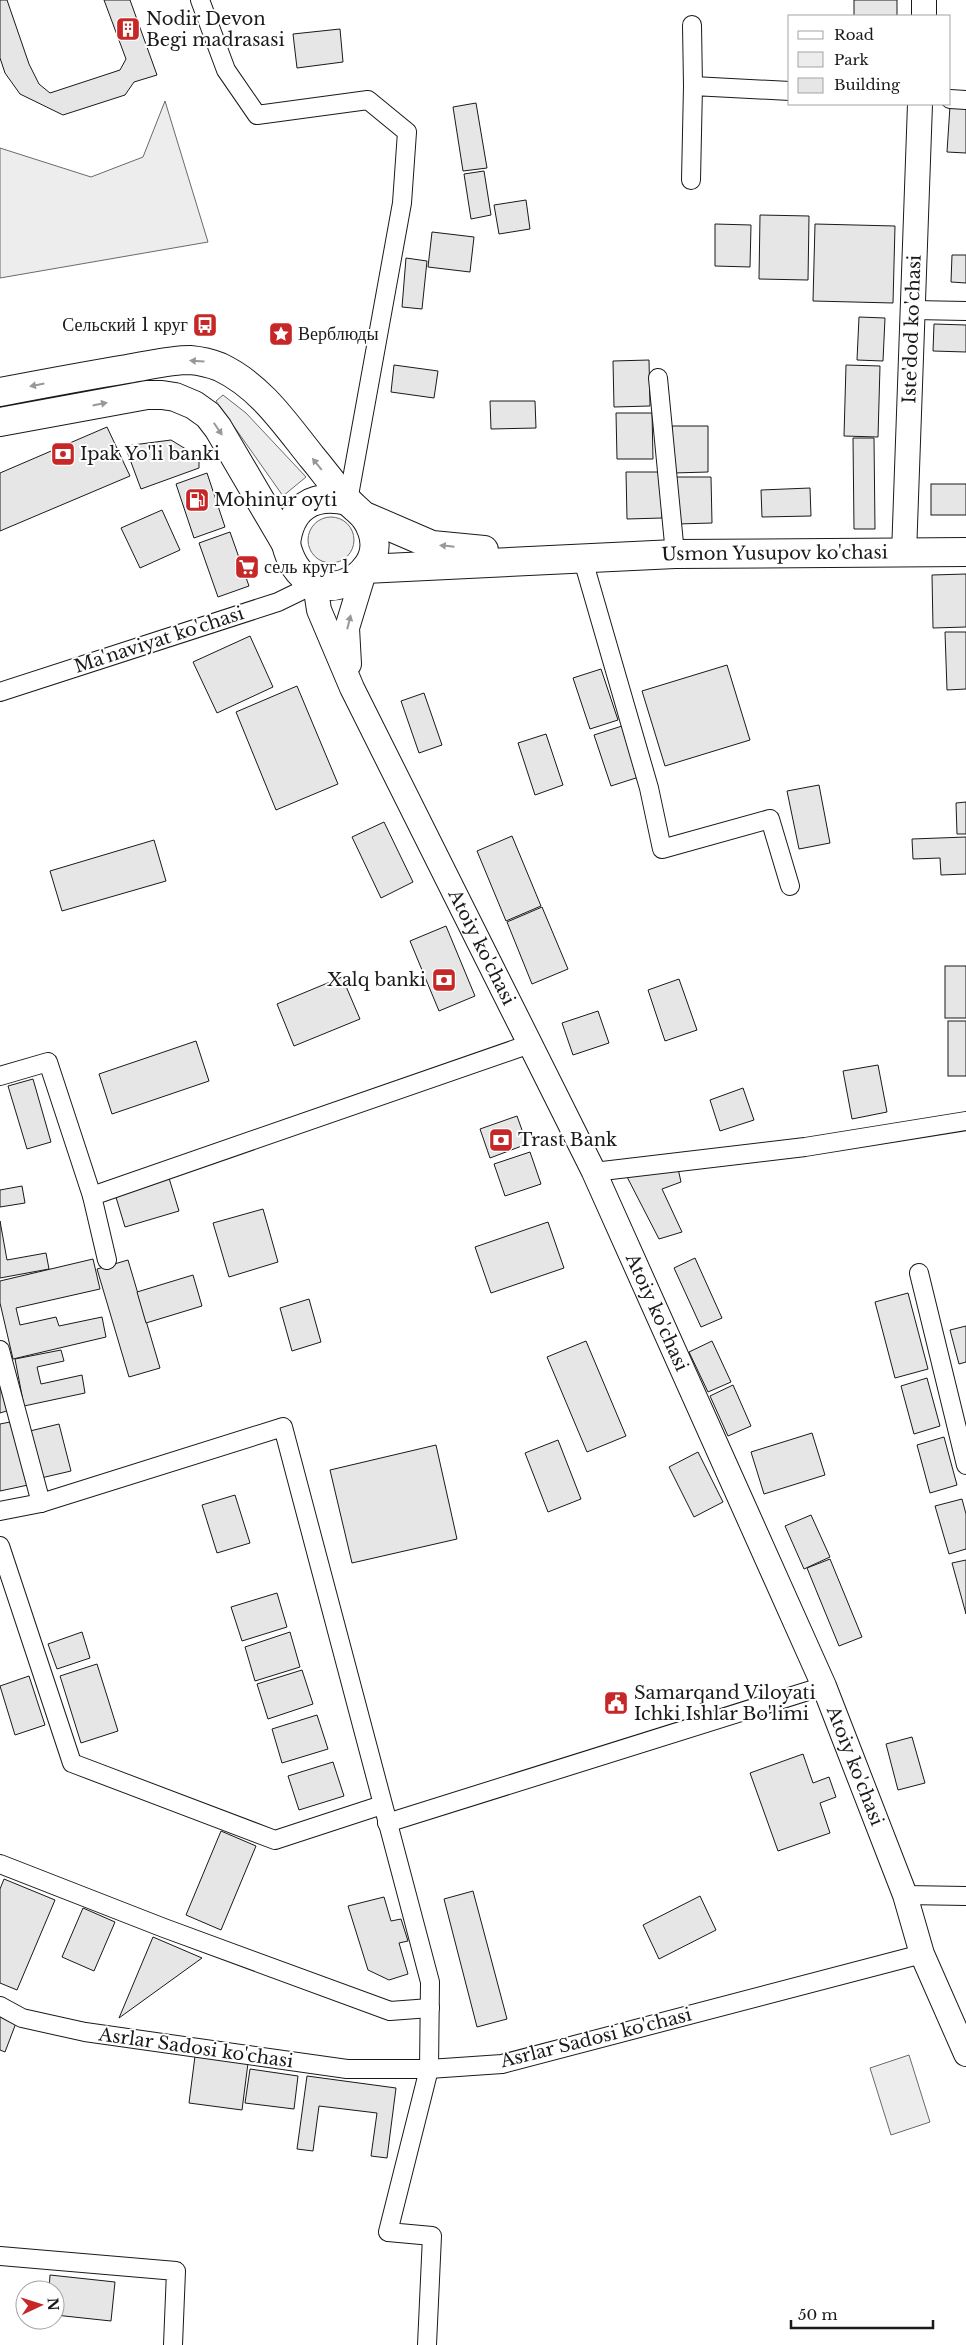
<svg xmlns="http://www.w3.org/2000/svg" width="966" height="2345" font-family="'Libre Baskerville',serif">
<style>
.green{fill:#ededed;stroke:#6a6a6a}
.building{fill:#e6e6e6;stroke:#1a1a1a}
.lines{fill:none;stroke-linecap:round;stroke-linejoin:round}
.street-casing{stroke:#1a1a1a;stroke-width:20}
.secondary-casing{stroke:#1a1a1a;stroke-width:26}
.primary-casing{stroke:#1a1a1a;stroke-width:30}
.street{stroke:#fff;stroke-width:18}
.secondary{stroke:#fff;stroke-width:24}
.primary{stroke:#fff;stroke-width:28}
.oneway{fill:#989898}
.labels{text-anchor:middle;dominant-baseline:central;stroke-width:4;stroke-linejoin:round;paint-order:stroke}
.poi-label{font-size:18px;fill:#1a1a1a;stroke:#fff;text-anchor:start}
.street-label{font-size:18px;fill:#1a1a1a;stroke:#fff}
</style>
<rect width="100%" height="100%" fill="#fff"/>
<g class="green">
<polygon points="165,101 208,242 0,278 0,148 91,177 143,157"/>
<polygon points="223,395 246,413 306,477 283,496 216,401"/>
<circle cx="331" cy="540" r="23"/>
<polygon points="909,2055 930,2122 891,2135 870,2068"/>
</g>
<g class="building">
<polygon points="0,0 7,0 29,64 39,84 50,93 120,70 126,59 104,0 130,0 157,75 134,82 125,95 63,115 20,94 5,73 0,58"/>
<rect x="854" y="0" width="43" height="16"/>
<polygon points="340,29 343,62 297,68 293,34"/>
<polygon points="476,103 487,168 463,171 453,107"/>
<polygon points="950,106 966,107 966,153 947,152"/>
<polygon points="484,171 491,215 471,219 464,174"/>
<polygon points="526,200 530,229 499,234 494,205"/>
<polygon points="760,215 809,216 808,280 759,279"/>
<polygon points="715,224 751,225 750,267 715,266"/>
<polygon points="815,224 895,226 893,303 813,301"/>
<polygon points="432,232 474,237 470,272 428,267"/>
<polygon points="952,255 966,255 966,283 951,282"/>
<polygon points="406,258 427,261 422,309 402,307"/>
<polygon points="859,317 885,318 883,361 857,360"/>
<polygon points="934,324 966,325 966,352 933,351"/>
<polygon points="649,360 650,406 614,407 613,361"/>
<polygon points="394,365 438,371 434,398 391,392"/>
<polygon points="846,365 880,366 878,437 844,436"/>
<polygon points="490,401 535,401 536,428 491,429"/>
<polygon points="616,413 652,413 653,459 617,459"/>
<polygon points="672,426 708,426 708,472 673,473"/>
<polygon points="107,427 130,476 0,531 0,473"/>
<polygon points="853,438 874,438 875,529 854,529"/>
<polygon points="171,440 199,457 199,468 141,489 125,446"/>
<polygon points="626,472 661,472 662,518 627,519"/>
<polygon points="207,473 225,527 194,538 176,484"/>
<polygon points="676,477 711,477 712,523 677,524"/>
<rect x="931" y="484" width="35" height="31"/>
<polygon points="810,488 811,516 762,517 761,490"/>
<polygon points="162,510 180,550 140,568 121,528"/>
<polygon points="230,532 249,586 218,597 199,543"/>
<polygon points="966,574 966,627 933,628 932,575"/>
<polygon points="945,632 966,632 966,689 947,690"/>
<polygon points="250,636 273,687 217,713 193,662"/>
<polygon points="727,665 750,740 665,766 642,691"/>
<polygon points="601,669 618,720 590,729 573,678"/>
<polygon points="297,686 338,784 276,810 236,712"/>
<polygon points="424,693 442,745 419,753 401,701"/>
<polygon points="622,726 639,777 611,786 594,735"/>
<polygon points="546,734 563,785 535,795 518,743"/>
<polygon points="819,785 830,843 799,849 787,791"/>
<polygon points="966,802 966,834 957,834 956,803"/>
<polygon points="384,822 413,882 381,898 352,837"/>
<polygon points="512,836 541,906 506,921 477,851"/>
<polygon points="966,837 966,874 941,875 940,858 913,859 912,839"/>
<polygon points="154,840 166,881 62,911 50,871"/>
<polygon points="542,907 568,969 532,984 507,922"/>
<polygon points="446,926 475,996 439,1011 410,941"/>
<rect x="945" y="966" width="21" height="52"/>
<polygon points="342,977 360,1019 294,1046 277,1004"/>
<polygon points="679,979 697,1030 665,1041 648,990"/>
<polygon points="598,1011 609,1043 573,1055 562,1023"/>
<rect x="948" y="1021" width="18" height="55"/>
<polygon points="196,1041 209,1081 112,1114 99,1074"/>
<polygon points="878,1065 887,1112 852,1119 843,1071"/>
<polygon points="33,1079 51,1142 27,1149 8,1086"/>
<polygon points="743,1088 754,1120 720,1131 710,1100"/>
<polygon points="517,1116 527,1144 490,1158 480,1129"/>
<polygon points="530,1152 541,1184 505,1196 494,1164"/>
<polygon points="677,1164 681,1182 662,1189 682,1232 659,1239 624,1171"/>
<polygon points="169,1178 179,1211 125,1227 115,1194"/>
<polygon points="22,1186 25,1203 0,1207 0,1190"/>
<polygon points="263,1209 278,1262 229,1277 213,1223"/>
<polygon points="0,1221 7,1260 46,1253 49,1269 0,1278"/>
<polygon points="548,1222 564,1268 491,1293 475,1247"/>
<polygon points="695,1258 722,1318 701,1327 674,1268"/>
<polygon points="93,1259 100,1289 16,1308 20,1325 56,1317 59,1326 102,1317 106,1337 13,1359 0,1303 0,1281"/>
<polygon points="128,1260 160,1368 129,1377 97,1269"/>
<polygon points="193,1275 202,1306 146,1323 137,1292"/>
<polygon points="908,1293 928,1369 895,1378 875,1302"/>
<polygon points="309,1299 321,1342 292,1351 280,1308"/>
<polygon points="966,1326 966,1362 959,1364 950,1330"/>
<polygon points="586,1341 626,1436 587,1452 547,1357"/>
<polygon points="712,1341 731,1382 708,1392 689,1352"/>
<polygon points="61,1350 64,1361 37,1367 41,1384 82,1375 85,1393 24,1406 15,1359"/>
<polygon points="0,1371 13,1409 0,1413"/>
<polygon points="927,1378 940,1426 914,1434 901,1386"/>
<polygon points="733,1385 751,1426 728,1436 710,1396"/>
<polygon points="15,1421 28,1485 0,1491 0,1424"/>
<polygon points="59,1424 71,1471 41,1478 30,1431"/>
<polygon points="812,1433 825,1475 764,1494 751,1452"/>
<polygon points="944,1437 957,1485 930,1493 917,1445"/>
<polygon points="558,1440 581,1499 548,1512 525,1453"/>
<polygon points="436,1445 457,1539 352,1563 330,1470"/>
<polygon points="698,1452 723,1502 694,1517 669,1467"/>
<polygon points="235,1495 250,1543 217,1553 202,1505"/>
<polygon points="962,1499 966,1514 966,1549 949,1554 935,1506"/>
<polygon points="811,1515 830,1557 804,1569 785,1526"/>
<polygon points="830,1559 862,1637 839,1646 807,1568"/>
<polygon points="966,1560 966,1614 952,1563"/>
<polygon points="277,1593 287,1627 242,1641 231,1607"/>
<polygon points="82,1632 90,1658 57,1669 48,1644"/>
<polygon points="290,1632 300,1667 255,1681 245,1647"/>
<polygon points="97,1664 118,1731 81,1743 60,1676"/>
<polygon points="302,1670 313,1704 268,1719 257,1684"/>
<polygon points="29,1676 45,1725 15,1735 0,1686"/>
<polygon points="317,1715 328,1749 282,1763 272,1729"/>
<polygon points="912,1737 925,1783 898,1790 886,1744"/>
<polygon points="803,1754 813,1783 829,1777 836,1797 820,1803 830,1833 778,1851 750,1773"/>
<polygon points="333,1762 344,1796 299,1810 288,1776"/>
<polygon points="221,1831 256,1846 221,1930 186,1915"/>
<polygon points="4,1879 55,1900 17,1990 0,1983 0,1889"/>
<polygon points="473,1891 507,2019 477,2027 444,1899"/>
<polygon points="700,1896 716,1930 659,1959 643,1925"/>
<polygon points="384,1897 391,1921 401,1919 408,1941 399,1943 408,1974 389,1980 368,1970 348,1906"/>
<polygon points="83,1908 115,1922 94,1971 62,1957"/>
<polygon points="153,1937 202,1958 119,2018"/>
<polygon points="0,2016 16,2023 5,2052 0,2050"/>
<polygon points="195,2056 248,2063 242,2110 189,2103"/>
<polygon points="250,2069 298,2076 294,2109 245,2103"/>
<polygon points="307,2076 396,2088 387,2158 371,2156 377,2113 319,2106 313,2151 297,2149"/>
<polygon points="50,2275 115,2282 111,2321 55,2315 55,2290 49,2290"/>
</g>
<g class="lines">
<defs>
<g id="street">
<polyline points="200,0 226,70 257,115 368,100 407,132 402,203 348,501"/>
<polyline points="692,25 693,86"/>
<polyline points="950,99 966,100"/>
<polyline points="691,180 693,86 790,91"/>
<polyline points="914,310 966,311"/>
<polyline points="658,378 675,554"/>
<polyline points="583,560 649,788 662,849 770,819 790,886"/>
<polyline points="0,692 278,602 315,584"/>
<polyline points="0,1076 48,1062 92,1196"/>
<polyline points="594,1172 805,1147 966,1121"/>
<polyline points="107,1260 92,1196 530,1044"/>
<polyline points="919,1273 966,1465"/>
<polyline points="0,1350 41,1503"/>
<polyline points="0,1511 41,1503 283,1427 430,1982 429,2069 388,2232 432,2236 427,2345"/>
<polyline points="0,1546 72,1763 275,1840 382,1805"/>
<polyline points="387,1823 824,1686"/>
<polyline points="0,1864 164,1928 390,2011 430,2008"/>
<polyline points="905,1895 966,1896"/>
<polyline points="0,2006 22,2018 85,2032 347,2069 429,2069 502,2064 922,1954"/>
<polyline points="0,2256 176,2271 173,2345"/>
</g>
<g id="secondary">
<polyline points="924,16 924,0"/>
<path id="s1" d="M904,554L920,104"/>
<path id="s2" d="M315,584L319,610L352,688L594,1172L824,1686L905,1895L922,1954L966,2054"/>
<polyline points="349,664 347,628 365,569"/>
</g>
<g id="primary">
<path d="M0,392C42,384 84,376 127,369C147,366 169,360 190,360C201,361 210,363 220,367C260,386 284,422 311,456C323,470 334,486 347,500C358,512 366,514 372,531C390,580 304,619 286,544L218,428L208,415L194,405L175,397L162,395H147L0,422"/>
<polyline points="367,517 432,545 484,550"/>
<path d="M286,544C290,508 312,493 348,501"/>
<path id="s3" d="M365,569L675,554L966,552"/>
</g>
</defs>
<use href="#street" class="street-casing"/>
<use href="#secondary" class="secondary-casing"/>
<use href="#primary" class="primary-casing"/>
<use href="#street" class="street"/>
<use href="#secondary" class="secondary"/>
<use href="#primary" class="primary"/>
</g>
<defs><path id="oneway-solid" d="M-6-.8H1V-3.2L6.5 0L1 3.2V.8H-6Z" transform="scale(1.25)"/></defs>
<g class="oneway">
<use href="#oneway-solid" transform="translate(197 361) rotate(-176)"/>
<use href="#oneway-solid" transform="translate(37 385) rotate(169)"/>
<use href="#oneway-solid" transform="translate(100 404) rotate(-11)"/>
<use href="#oneway-solid" transform="translate(218 429) rotate(56)"/>
<use href="#oneway-solid" transform="translate(317 464) rotate(-129)"/>
<use href="#oneway-solid" transform="translate(447 546) rotate(-174)"/>
<use href="#oneway-solid" transform="translate(349 622) rotate(-76)"/>
</g>
<defs>
<symbol id="building-square" viewBox="-11 -11 22 22"><rect x="-9" y="-9" width="18" height="18" rx="4" fill="#c62828" stroke="#fff"/><path d="M-4-6H4V6H1V3H-1V6H-4ZM-2.5-4.3h1.7v1.8h-1.7ZM.8-4.3h1.7v1.8H.8ZM-2.5-1h1.7V.8h-1.7ZM.8-1h1.7V.8H.8Z" fill="#fff"/></symbol>
<symbol id="bus-square" viewBox="-11 -11 22 22"><rect x="-9" y="-9" width="18" height="18" rx="4" fill="#c62828" stroke="#fff"/><path d="M-5-6H5V4H4V6H2V4H-2V6H-4V4H-5ZM-3.5-4V0h7V-4ZM-3.5 1.2v1.5H-2V1.2ZM2 1.2v1.5H3.5V1.2Z" fill="#fff"/></symbol>
<symbol id="sight-square" viewBox="-11 -11 22 22"><rect x="-9" y="-9" width="18" height="18" rx="4" fill="#c62828" stroke="#fff"/><path d="M0-6L1.8-2.2L6-1.7L2.9 1.2L3.7 5.4L0 3.3L-3.7 5.4L-2.9 1.2L-6-1.7L-1.8-2.2Z" fill="#fff"/></symbol>
<symbol id="bank-square" viewBox="-11 -11 22 22"><rect x="-9" y="-9" width="18" height="18" rx="4" fill="#c62828" stroke="#fff"/><path d="M-6-4H6V4H-6ZM0-2.3a2.3 2.3 0 1 0 0 4.6a2.3 2.3 0 1 0 0-4.6Z" fill="#fff"/></symbol>
<symbol id="fuel-square" viewBox="-11 -11 22 22"><rect x="-9" y="-9" width="18" height="18" rx="4" fill="#c62828" stroke="#fff"/><path d="M-5.5-6h7V0h2V4h1.3V-2.5L3-4.5l.8-.8L6-3V5H2.5V1h-1V6h-7ZM-4.2-4.7v3.2H.2V-4.7Z" fill="#fff"/></symbol>
<symbol id="supermarket-square" viewBox="-11 -11 22 22"><rect x="-9" y="-9" width="18" height="18" rx="4" fill="#c62828" stroke="#fff"/><path d="M-6-5.5h2.5l.6 2H6L4.5 2H-2.5L-4.4-4H-6ZM-1.5 3.2a1.3 1.3 0 1 0 .1 0ZM3 3.2a1.3 1.3 0 1 0 .1 0Z" fill="#fff"/></symbol>
<symbol id="civic-square" viewBox="-11 -11 22 22"><rect x="-9" y="-9" width="18" height="18" rx="4" fill="#c62828" stroke="#fff"/><path d="M-.6-6.5H3V-4.5H.6V-3L4-1V1h2V6H-6V1h2V-1L-.6-3ZM-1.2 2.5V6h2.4V2.5Z" fill="#fff"/></symbol>
</defs>
<g fill-rule="evenodd">
<use href="#building-square" x="114" y="15" width="28" height="28"/>
<use href="#bus-square" x="191" y="311" width="28" height="28"/>
<use href="#sight-square" x="267" y="320" width="28" height="28"/>
<use href="#bank-square" x="49" y="440" width="28" height="28"/>
<use href="#fuel-square" x="183" y="486" width="28" height="28"/>
<use href="#supermarket-square" x="233" y="553" width="28" height="28"/>
<use href="#bank-square" x="430" y="966" width="28" height="28"/>
<use href="#bank-square" x="487" y="1126" width="28" height="28"/>
<use href="#civic-square" x="602" y="1689" width="28" height="28"/>
</g>
<g class="labels">
<g class="poi-label">
<text x="146" y="19">Nodir Devon<tspan x="146" dy="21">Begi madrasasi</tspan></text>
<text x="188" y="325" text-anchor="end">Сельский 1 круг</text>
<text x="298" y="334">Верблюды</text>
<text x="80" y="454">Ipak Yo'li banki</text>
<text x="214" y="500">Mohinur oyti</text>
<text x="264" y="567">сель круг 1</text>
<text x="426" y="980" text-anchor="end">Xalq banki</text>
<text x="518" y="1140">Trast Bank</text>
<text x="634" y="1693">Samarqand Viloyati<tspan x="634" dy="21">Ichki Ishlar Bo'limi</tspan></text>
</g>
<g class="street-label">
<text stroke="none"><textPath href="#s1" startOffset="225">Iste'dod ko'chasi</textPath></text>
<text stroke="none"><textPath href="#s3" startOffset="410">Usmon Yusupov ko'chasi</textPath></text>
<text transform="translate(159 640) rotate(-18)">Ma'naviyat ko'chasi</text>
<text stroke="none"><textPath href="#s2" startOffset="401">Atoiy ko'chasi</textPath></text>
<text stroke="none"><textPath href="#s2" startOffset="806">Atoiy ko'chasi</textPath></text>
<text stroke="none"><textPath href="#s2" startOffset="1301">Atoiy ko'chasi</textPath></text>
<text transform="translate(596 2038) rotate(-14)">Asrlar Sadosi ko'chasi</text>
<text transform="translate(196 2048) rotate(8)">Asrlar Sadosi ko'chasi</text>
</g>
</g>
<rect x="788" y="15" width="162" height="90" fill="#ffffff" stroke="#a3a3a3"/>
<rect x="798" y="31" width="25" height="8" fill="#ffffff" stroke="#a3a3a3"/>
<text x="834" y="40" font-size="15" fill="#1a1a1a">Road</text>
<rect x="798" y="52" width="25" height="15" fill="#ededed" stroke="#a3a3a3"/>
<text x="834" y="65" font-size="15" fill="#1a1a1a">Park</text>
<rect x="798" y="78" width="25" height="15" fill="#e6e6e6" stroke="#a3a3a3"/>
<text x="834" y="90" font-size="15" fill="#1a1a1a">Building</text>
<g transform="translate(40 2305) rotate(86)"><circle r="24" fill="#ffffff" stroke="#a3a3a3"/>
<path d="M0-4L9 19L0 12L-9 19Z" fill="#c62828"/>
<text y="-8" font-size="14" font-weight="bold" text-anchor="middle" fill="#1a1a1a">N</text>
</g>
<path d="M791 2320v8h142v-8" fill="none" stroke="#1a1a1a" stroke-width="2.5"/>
<text x="798" y="2320" font-size="15" fill="#1a1a1a" stroke="#ffffff" stroke-width="4" paint-order="stroke">50 m</text>
</svg>
